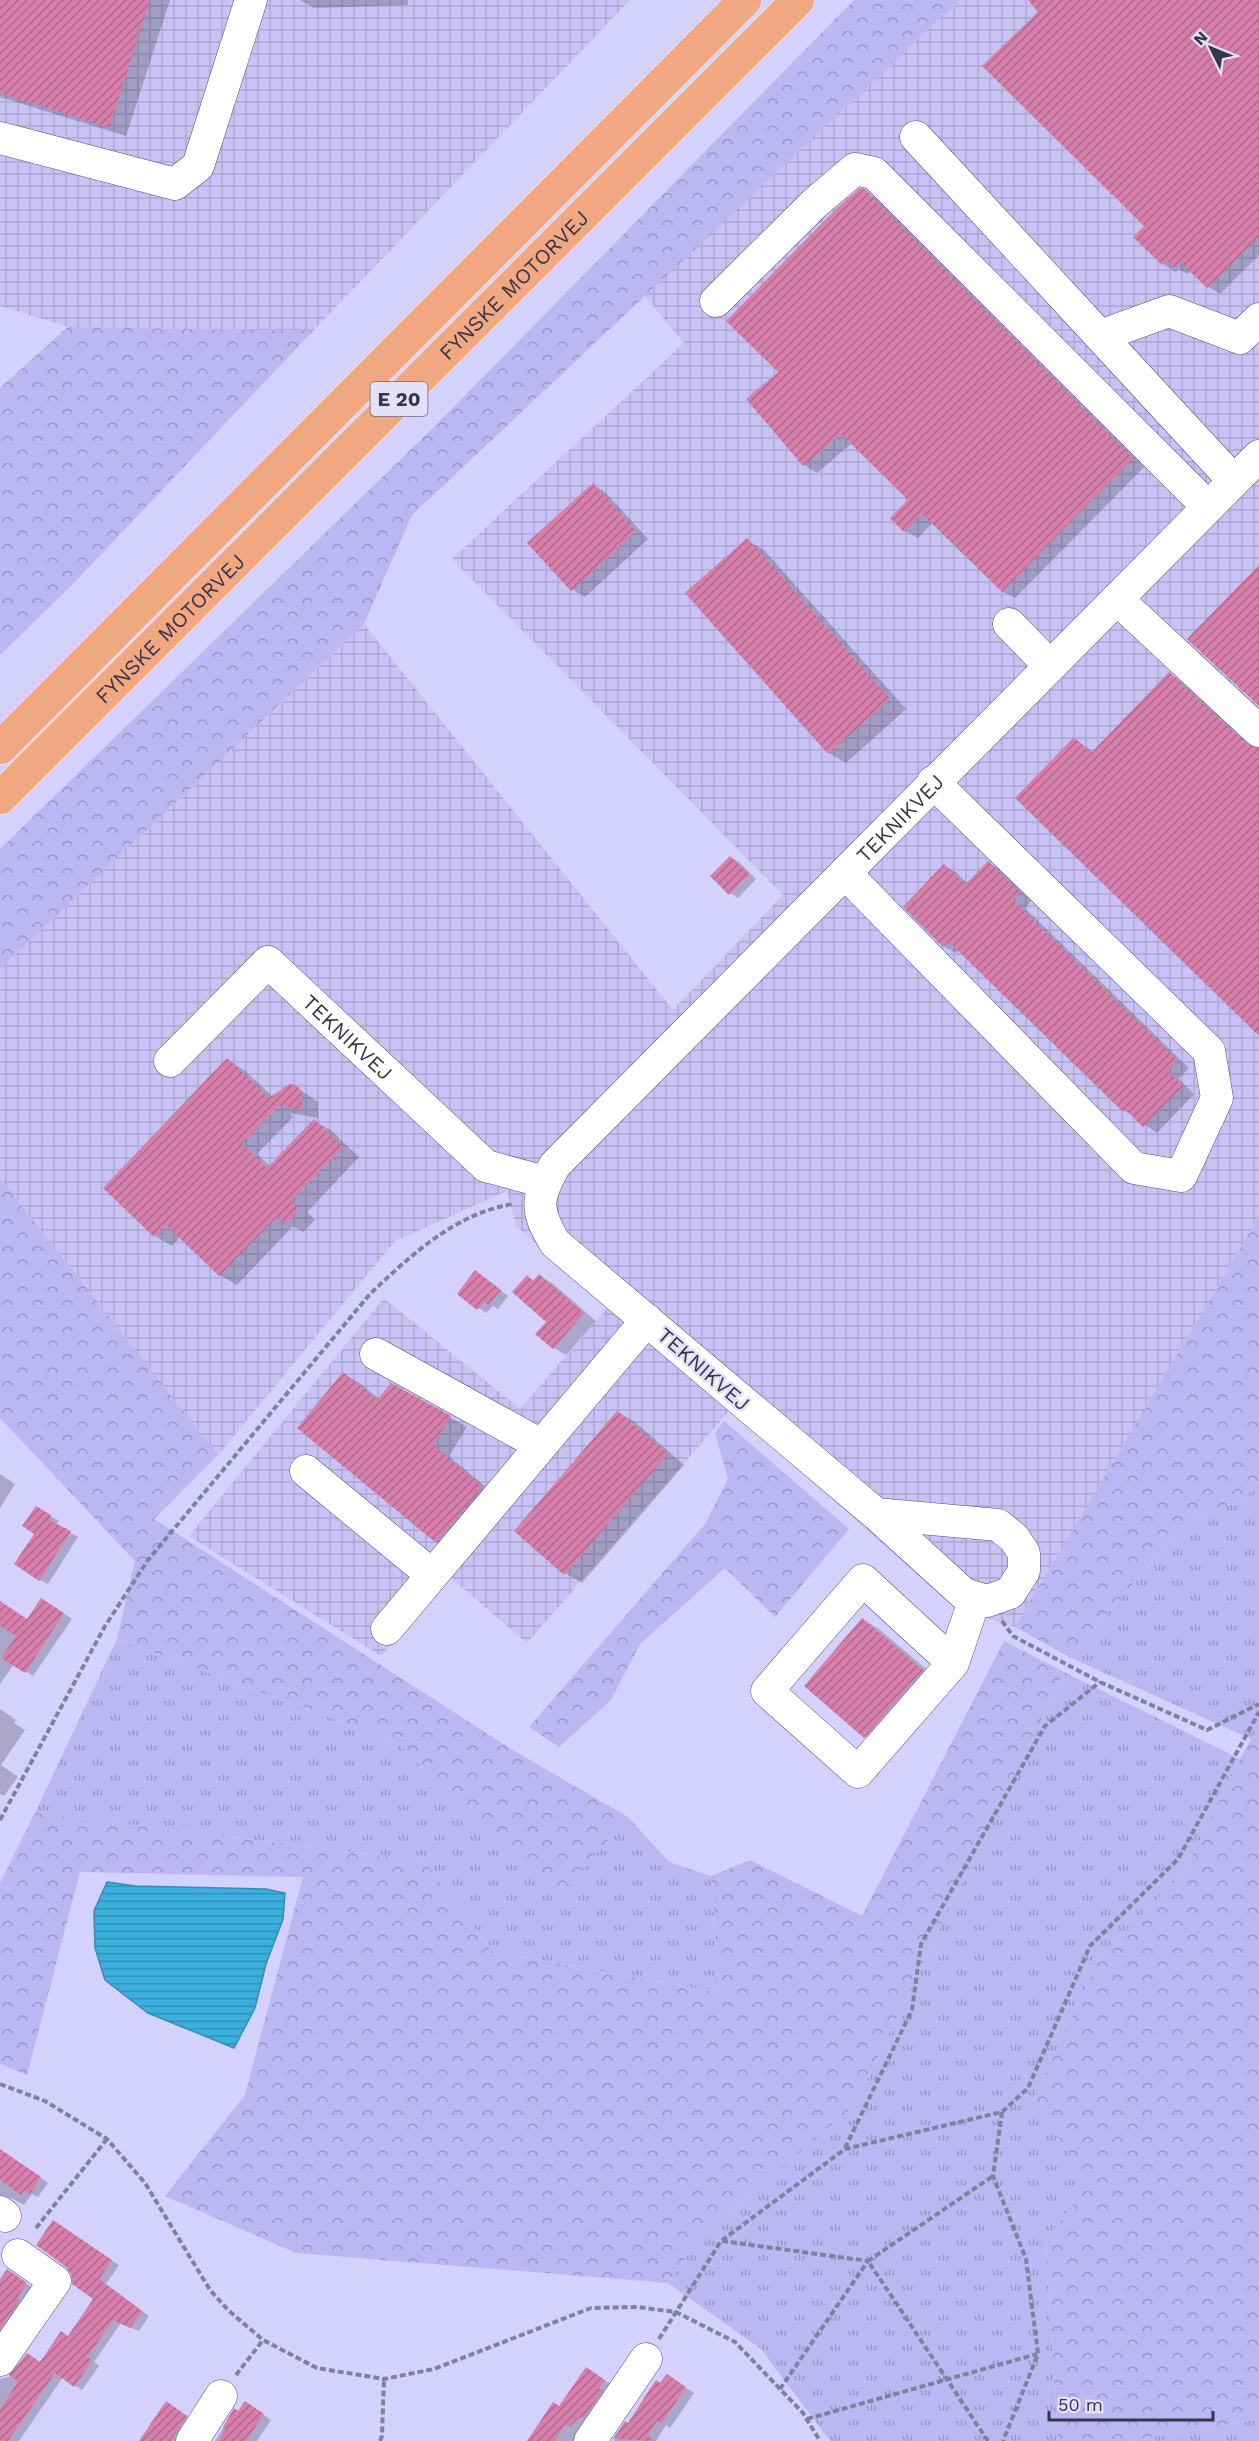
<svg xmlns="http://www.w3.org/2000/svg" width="1259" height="2441" font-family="'Work Sans',sans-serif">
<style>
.industrial{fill:url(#industrial-grid)}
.grass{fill:url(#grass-tufts)}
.forest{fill:url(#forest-crowns)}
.water{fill:url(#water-rules);stroke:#398bb2;stroke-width:1.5}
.shadow{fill:#0003}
.building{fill:url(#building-hatch)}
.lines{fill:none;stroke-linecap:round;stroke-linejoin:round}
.minor-casing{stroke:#554e7d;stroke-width:33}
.highway-casing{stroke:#fff;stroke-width:34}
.path{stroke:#827f9f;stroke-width:4;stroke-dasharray:6 3;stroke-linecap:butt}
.minor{stroke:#fff;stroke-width:32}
.highway{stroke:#f1a780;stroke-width:33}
.labels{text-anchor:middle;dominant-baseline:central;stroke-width:5;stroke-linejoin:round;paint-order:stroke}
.shield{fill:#e3e1f8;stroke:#6b697e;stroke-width:1.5}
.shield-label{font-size:20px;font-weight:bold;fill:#37354a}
.street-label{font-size:21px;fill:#37354a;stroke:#e3e1f8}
</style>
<defs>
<pattern id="industrial-grid" width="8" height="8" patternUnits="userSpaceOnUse" patternTransform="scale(1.5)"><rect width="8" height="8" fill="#c8c3f4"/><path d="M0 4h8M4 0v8" fill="none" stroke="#aca8d3"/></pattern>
<pattern id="grass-tufts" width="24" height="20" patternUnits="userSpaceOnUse" patternTransform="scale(1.5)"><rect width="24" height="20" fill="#bcb6f3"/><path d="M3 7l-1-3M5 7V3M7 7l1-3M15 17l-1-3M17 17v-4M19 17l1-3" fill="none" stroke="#9a95c7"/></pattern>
<pattern id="forest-crowns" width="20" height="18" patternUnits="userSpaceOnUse" patternTransform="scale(1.5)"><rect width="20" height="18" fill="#bcb6f3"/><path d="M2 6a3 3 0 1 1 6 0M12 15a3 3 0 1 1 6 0" fill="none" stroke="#9a95c7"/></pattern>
<pattern id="water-rules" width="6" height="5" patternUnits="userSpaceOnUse" patternTransform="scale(1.5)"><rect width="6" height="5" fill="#3ab0df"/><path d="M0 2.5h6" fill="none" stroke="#3290b7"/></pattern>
<pattern id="building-hatch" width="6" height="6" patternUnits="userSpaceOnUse" patternTransform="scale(1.5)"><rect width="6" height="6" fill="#d87eab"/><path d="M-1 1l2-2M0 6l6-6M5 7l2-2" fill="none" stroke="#b0688d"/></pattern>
</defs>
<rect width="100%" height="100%" fill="#d5d1fd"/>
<g class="industrial">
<polygon points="0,0 630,0 313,331 68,327 0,306"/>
<polygon points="960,0 1259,0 1259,1217 1015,1627 955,1608 731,1409 527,1643 450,1577 381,1656 189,1536 384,1298 520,1409 609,1306 516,1226 507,1191 395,1241 218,1455 0,1178 0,969 364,624 673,1010 783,895 452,559 684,343 644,295"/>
</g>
<g class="grass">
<polygon points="1259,1479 1259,1735 1251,1739 1069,1657 1189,1519 1244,1500"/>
<polygon points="117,1639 396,1742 558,1896 628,1817 669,1862 711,1876 720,1993 491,1951 425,1861 35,1813"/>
<polygon points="1064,1672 1240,1759 1183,1874 1100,1956 1034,2100 1090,2184 1045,2241 1058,2441 830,2441 761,2349 668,2283 699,2239 854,2106"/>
<polygon points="1259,2419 1259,2441 1127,2441"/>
</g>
<g class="forest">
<polygon points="854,0 960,0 412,515 364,624 0,969 0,849 436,425"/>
<polygon points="68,327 313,331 70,587 0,655 0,388"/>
<polygon points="0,1178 218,1455 154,1519 511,1749 628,1817 558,1897 396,1742 117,1639 135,1561 0,1418"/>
<polygon points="1259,1217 1259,1479 1244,1500 1189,1519 1069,1657 1015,1627"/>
<polygon points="724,1421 849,1529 775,1617 725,1568 640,1644 611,1700 559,1747 529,1727 705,1524 728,1479 715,1433"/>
<polygon points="1004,1641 1064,1672 854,2106 699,2239 668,2283 296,2253 165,2196 245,2095 303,1877 80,1872 27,2075 0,2064 0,1883 35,1813 425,1861 491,1951 720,1993 711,1876 750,1860 862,1916"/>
<polygon points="1259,1735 1259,2419 1127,2441 1058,2441 1045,2241 1089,2184 1034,2100 1100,1956 1183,1874 1240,1759 1251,1739"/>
</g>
<polygon class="water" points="107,1882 135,1886 266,1889 285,1893 283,1919 266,1964 255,2008 234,2048 148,2013 105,1980 95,1948 94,1911"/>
<g class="shadow">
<polygon points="0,0 170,0 126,136 0,97"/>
<polygon points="300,0 408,0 408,5 314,8"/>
<polygon points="1042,0 1259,0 1259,255 1220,294 1207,286 1191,270 1188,274 1178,269 1176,272 1163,264 1135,237 1146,226 1040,12"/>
<polygon points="864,191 878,199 1145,466 1015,598 1002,591 933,522 918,538 905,531 910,500 852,443 817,473 804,465 748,400 780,372"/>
<polygon points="593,485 605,492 648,539 585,597 572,589"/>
<polygon points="747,540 764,550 906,709 846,763 829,753"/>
<polygon points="1170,674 1182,682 1256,750 1259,750 1259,1034 1075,739 1093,752"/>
<polygon points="730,857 739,862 756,879 738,898 730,893"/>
<polygon points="989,863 1001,870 1032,900 1025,908 1189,1068 1179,1079 1194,1094 1157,1133 1124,1110 959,950 956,953 943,946 945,866 957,873 968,884"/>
<polygon points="228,1060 244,1070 273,1097 296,1087 318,1102 318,1118 290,1113 293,1117 257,1154 270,1166 314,1121 331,1130 359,1157 307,1212 315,1220 303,1232 293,1226 237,1285 220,1275 180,1237 172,1246 155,1236"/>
<polygon points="475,1272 508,1296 498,1309 493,1306 486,1313 459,1294"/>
<polygon points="539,1276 552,1283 596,1321 566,1355 554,1348 548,1322 527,1277 535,1281"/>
<polygon points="344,1374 361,1384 380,1400 392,1385 467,1427 449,1456 499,1498 454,1551 437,1542"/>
<polygon points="618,1412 635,1422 684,1465 582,1583 565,1573"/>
<polygon points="0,1474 15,1484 0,1508"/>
<polygon points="37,1508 59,1521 56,1525 78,1537 48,1584 40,1580 36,1534"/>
<polygon points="0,1602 27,1621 50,1604 72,1619 33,1676 14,1664 0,1684"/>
<polygon points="862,1619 879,1629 939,1680 882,1746 865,1736"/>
<polygon points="0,1709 16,1720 14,1723 25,1730 1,1765 18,1777 4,1796 0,1794"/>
<polygon points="0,2150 48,2183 38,2197 32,2194 24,2205 11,2198 0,2200"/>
<polygon points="61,2226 119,2265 106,2284 149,2316 139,2331 121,2323 94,2362 99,2366 82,2390 63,2377 19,2441 0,2441 0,2379 9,2377 27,2355 41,2363 68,2337 95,2298"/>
<polygon points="15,2276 34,2289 0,2344 0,2282"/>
<polygon points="594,2373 612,2385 575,2441 529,2441"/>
<polygon points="676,2381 694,2393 670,2428 666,2425 656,2441 614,2441 626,2423 628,2425 661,2385"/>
<polygon points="174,2408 194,2422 182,2441 147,2441"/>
<polygon points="254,2408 271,2420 257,2441 215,2441 235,2410 239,2413"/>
</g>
<g class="building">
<polygon points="0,0 150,0 109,128 0,93"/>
<polygon points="1028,0 1259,0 1259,236 1207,288 1180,262 1174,268 1167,261 1162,265 1133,237 1144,226 982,66 1038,12"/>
<polygon points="860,188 865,189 886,211 1133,458 1002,592 922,514 904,532 890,518 908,500 841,434 803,466 746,399 778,372 726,321 838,207"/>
<polygon points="593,483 636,531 571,591 527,543"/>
<polygon points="747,538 890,699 828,754 685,593"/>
<polygon points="1259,565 1259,706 1187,639"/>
<polygon points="1169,672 1247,744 1259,748 1259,1036 1015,798 1074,737 1091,753"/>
<polygon points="730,856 749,874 729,895 710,876"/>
<polygon points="988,861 1020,892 1013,900 1177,1060 1167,1071 1183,1086 1143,1127 1125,1109 1123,1112 948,941 943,947 903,907 944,864 965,885"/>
<polygon points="227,1058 269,1098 289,1084 296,1085 302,1091 302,1110 276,1105 278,1106 242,1144 267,1168 314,1119 343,1147 291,1201 299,1209 286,1224 278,1216 219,1276 166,1225 154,1237 103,1188"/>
<polygon points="475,1270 501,1290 489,1305 484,1302 477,1310 457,1294"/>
<polygon points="539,1274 584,1313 553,1349 535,1334 546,1322 512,1292 527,1275 533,1281"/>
<polygon points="343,1372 377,1400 391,1383 451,1416 433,1445 483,1487 436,1543 297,1428"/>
<polygon points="617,1411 668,1454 564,1575 514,1531"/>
<polygon points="36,1506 51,1515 49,1520 71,1531 39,1581 14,1564 34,1534 22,1526"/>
<polygon points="41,1598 64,1613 25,1673 1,1658 16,1636 0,1626 0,1601 27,1619"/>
<polygon points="862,1618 923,1670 864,1738 804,1686"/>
<polygon points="0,2149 41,2177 30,2194 24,2190 21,2195 0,2180"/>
<polygon points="53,2220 112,2260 99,2279 142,2311 130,2328 113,2320 87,2357 92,2360 74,2387 55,2373 8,2441 0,2441 0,2409 18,2382 9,2375 27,2353 40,2362 61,2331 68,2336 93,2299 72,2284 71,2274 66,2267 36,2245"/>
<polygon points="7,2269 27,2283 17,2298 20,2300 0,2328 0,2279"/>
<polygon points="586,2367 605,2380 599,2388 603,2391 583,2419 580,2417 570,2427 566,2424 554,2441 527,2441 553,2402 559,2406"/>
<polygon points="667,2374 686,2387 661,2424 657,2421 647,2436 655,2441 613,2439 625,2421 628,2423 653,2384 656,2380 660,2383"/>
<polygon points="166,2401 187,2416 171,2441 139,2441"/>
<polygon points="245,2401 264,2414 246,2441 218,2441 226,2429 223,2427 234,2408 238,2411"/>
</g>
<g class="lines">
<defs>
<g id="minor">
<polyline points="916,137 1100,336 1169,311 1240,338 1259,319"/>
<polyline points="0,138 175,184 198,166 251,0"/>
<polyline points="716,301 815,203 855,169 874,173 1208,507"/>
<polyline points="1100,336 1234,481"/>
<polyline points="1117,599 1259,731"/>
<polyline points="1009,624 1050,666"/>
<polyline points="845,873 1134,1168 1181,1176 1217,1098 1209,1051 933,782"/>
<path id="s1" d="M170,1061L268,962L486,1166L545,1182"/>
<polyline points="376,1354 541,1445"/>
<polyline points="306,1471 432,1575"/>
<path id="s2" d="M876,1514L998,1525L1014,1538L1024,1553V1571L1010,1593L987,1601L964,1594L876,1514L555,1243C535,1210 536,1198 555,1165L1259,456"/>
<polyline points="387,1629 647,1320"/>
<polyline points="953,1663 863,1580 767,1691 858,1772 953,1663 975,1598"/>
<polyline points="0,2212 5,2216"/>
<polyline points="0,2360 55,2281 18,2255"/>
<polyline points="192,2441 221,2396"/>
<polyline points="590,2441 646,2359"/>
</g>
<g id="highway">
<polyline points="0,748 745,0"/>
<path id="s3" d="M0,798L798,0"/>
</g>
</defs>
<use href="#minor" class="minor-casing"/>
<use href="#highway" class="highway-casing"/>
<g class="path">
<polyline points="1002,1621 1013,1636 1100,1682 1207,1730 1259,1704"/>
<path d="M0,1820L105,1626L148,1560L370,1294C410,1256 457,1212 514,1204"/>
<polyline points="0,2084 45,2101 107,2139 145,2183 210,2290 228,2310 263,2340 317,2368 384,2379 434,2369 591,2308 637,2307 676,2312 735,2342 803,2413 820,2441"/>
<polyline points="1002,2112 993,2176 1026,2259 1038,2354 1003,2441"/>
<polyline points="845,2148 912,2010 921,1944 1045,1726 1100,1682"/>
<polyline points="36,2228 107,2139"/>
<polyline points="722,2241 868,2261 780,2389"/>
<polyline points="659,2339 721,2241 845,2149 1002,2112 1028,2088 1090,1946 1178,1859 1259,1712"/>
<polyline points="236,2375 263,2340"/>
<polyline points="807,2419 1037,2354"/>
<polyline points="380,2441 382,2436 384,2379"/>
<polyline points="988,2441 868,2261 993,2176"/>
</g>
<use href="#minor" class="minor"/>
<use href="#highway" class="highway"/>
</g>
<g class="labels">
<rect class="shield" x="370.5" y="382" width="57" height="34" rx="4.5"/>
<g class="shield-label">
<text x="399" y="399">E 20</text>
</g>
<g class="street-label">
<text stroke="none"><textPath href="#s3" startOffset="726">FYNSKE MOTORVEJ</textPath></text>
<text stroke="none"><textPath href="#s3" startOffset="240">FYNSKE MOTORVEJ</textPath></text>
<text stroke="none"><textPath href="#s2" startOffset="1366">TEKNIKVEJ</textPath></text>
<text stroke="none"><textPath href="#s1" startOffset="249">TEKNIKVEJ</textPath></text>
<text transform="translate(704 1369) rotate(41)">TEKNIKVEJ</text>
</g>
</g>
<g transform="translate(1211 48) rotate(313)" stroke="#e3e1f8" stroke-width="4.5" paint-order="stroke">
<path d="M0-4.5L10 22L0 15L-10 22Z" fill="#37354a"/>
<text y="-9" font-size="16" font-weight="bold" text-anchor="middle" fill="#37354a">N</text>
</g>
<path d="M1049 2411v9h164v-9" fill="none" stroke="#37354a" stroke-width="3"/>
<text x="1058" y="2411" font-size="18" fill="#37354a" stroke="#e3e1f8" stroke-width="4.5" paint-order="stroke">50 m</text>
</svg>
